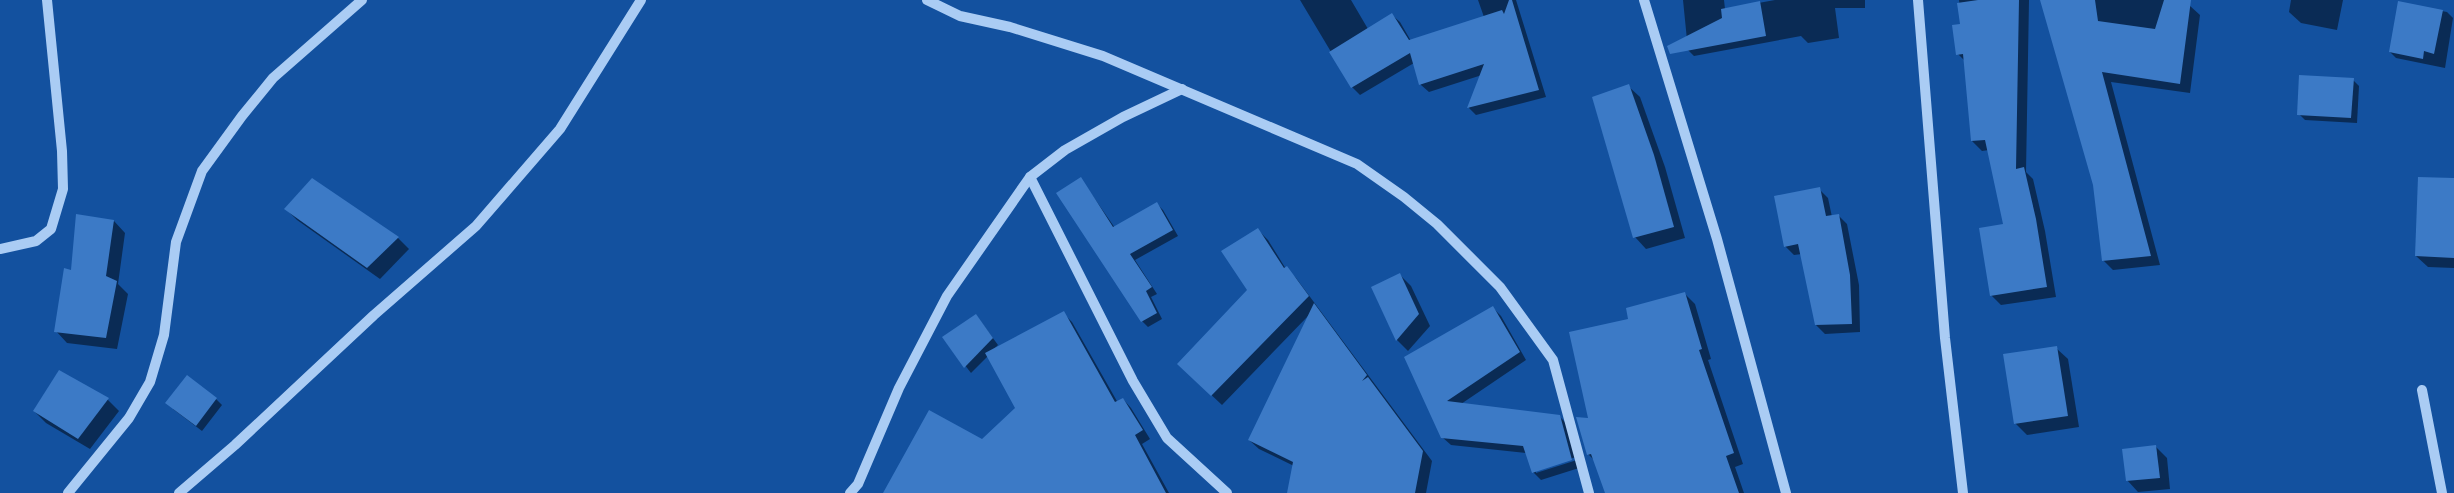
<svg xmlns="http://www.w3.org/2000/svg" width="2454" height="493" font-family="'DejaVu Sans',sans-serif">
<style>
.shadow{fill:#0007}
.building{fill:#3c7ac6}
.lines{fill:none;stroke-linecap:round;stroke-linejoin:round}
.minor{stroke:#aaccf4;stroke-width:10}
</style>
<rect width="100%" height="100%" fill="#13519f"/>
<g class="shadow">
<polygon points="1300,0 1351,0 1368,29 1392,15 1400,22 1411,41 1484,17 1478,0 1516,0 1546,97 1476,115 1469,108 1482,75 1429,92 1421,85 1414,63 1360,95 1352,87"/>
<polygon points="1683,0 1724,0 1725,9 1775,0 1865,0 1865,8 1835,8 1839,38 1808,43 1801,36 1694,56 1688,50"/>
<polygon points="1959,0 2029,0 2026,172 2033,179 2045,231 2056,297 2001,305 1991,295 2005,226 1989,150 1982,151 1972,141 1965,61 1958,54 1962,25"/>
<polygon points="2041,0 2173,0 2189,5 2200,15 2190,93 2111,82 2160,265 2113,270 2103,260 2095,185"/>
<polygon points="2291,0 2343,0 2337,30 2301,23 2289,12"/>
<polygon points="2399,3 2447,12 2453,18 2445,68 2396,58 2390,52"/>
<polygon points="2353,80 2359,86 2357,123 2305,120 2299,114"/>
<polygon points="1628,86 1640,97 1665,167 1685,238 1646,249 1635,237"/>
<polygon points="1081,179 1115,228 1157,204 1163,210 1178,236 1135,260 1157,294 1151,297 1162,319 1148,327 1142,321"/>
<polygon points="2454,179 2454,268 2428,267 2416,256"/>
<polygon points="1819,189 1828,198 1832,217 1838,215 1847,224 1859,285 1860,332 1825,334 1816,325 1802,254 1794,255 1785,246"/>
<polygon points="286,209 398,238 409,249 380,279 297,220"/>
<polygon points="114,221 125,233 118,284 128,294 117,349 67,343 56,331 73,271"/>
<polygon points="1258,230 1268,240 1286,269 1296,278 1432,461 1426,493 1289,493 1294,466 1259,449 1249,440 1310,314 1222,405 1188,373 1249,291"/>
<polygon points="1400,275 1411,286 1430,326 1408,351 1397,340 1373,288"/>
<polygon points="1684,293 1695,304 1711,359 1708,360 1743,464 1735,467 1744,493 1606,493 1596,462 1588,454 1590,420 1630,320"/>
<polygon points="1493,308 1501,316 1526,360 1461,404 1559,416 1568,425 1576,457 1536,470 1536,473 1577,460 1579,468 1541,480 1533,472 1526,453 1451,445 1442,437 1406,358"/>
<polygon points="1063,313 1072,322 1118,403 1123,399 1131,408 1150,439 1142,444 1169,493 884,493 982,440 1017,409 988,356 971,373 944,338 976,315 998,345 994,349"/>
<polygon points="2056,348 2068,359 2079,427 2027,435 2015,423"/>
<polygon points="59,372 108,400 119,411 90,449 46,423 34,411"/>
<polygon points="216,399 222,405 202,431 173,409"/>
<polygon points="2155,446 2167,458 2170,489 2138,492 2127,480"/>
</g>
<g class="building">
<polygon points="1509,0 1512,0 1539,90 1467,108 1484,64 1419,85 1410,53 1351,88 1329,52 1392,13 1409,40 1502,10 1504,14"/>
<polygon points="1978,0 2019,0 2016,169 2024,167 2036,219 2047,287 1990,296 1979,228 2003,224 1985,140 1971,141 1963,54 1956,55 1952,25 1960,24 1957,3"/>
<polygon points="2040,0 2095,0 2098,21 2155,29 2164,0 2191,0 2180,84 2102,72 2151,256 2102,261 2093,185"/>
<polygon points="1760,1 1766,36 1670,54 1667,46 1722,18 1721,9"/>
<polygon points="2398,1 2443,10 2434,54 2424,51 2423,59 2389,52"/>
<polygon points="2299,75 2354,78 2351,118 2297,115"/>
<polygon points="1629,84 1654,155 1674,227 1633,238 1592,97"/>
<polygon points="1081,177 1113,227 1157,202 1173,230 1130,254 1152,287 1146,291 1157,313 1141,322 1056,193"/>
<polygon points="2418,177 2454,178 2454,258 2415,256"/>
<polygon points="312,178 399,237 367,268 284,209"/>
<polygon points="1820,187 1826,216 1839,214 1850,275 1852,324 1815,325 1798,244 1784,247 1774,196"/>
<polygon points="76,214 114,220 106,276 117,281 106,338 54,332 64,268 71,270"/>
<polygon points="1258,228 1284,268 1287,266 1309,296 1211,396 1177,364 1247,290 1221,251"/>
<polygon points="1400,273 1419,314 1396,341 1371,287"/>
<polygon points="1685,292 1702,349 1699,350 1734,453 1726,456 1739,493 1605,493 1591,454 1587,455 1576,417 1588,418 1569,332 1628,319 1626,308"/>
<polygon points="1314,303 1367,375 1362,381 1368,377 1423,451 1415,493 1287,493 1293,462 1248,440"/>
<polygon points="1493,306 1520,352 1447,401 1560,415 1572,460 1532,473 1523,446 1441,438 1404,357"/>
<polygon points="1064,311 1115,402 1123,398 1143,430 1135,435 1166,493 883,493 929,410 982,439 1015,408 985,353"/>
<polygon points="976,314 993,338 964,368 942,337"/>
<polygon points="2057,346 2068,416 2014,424 2003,354"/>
<polygon points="59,370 109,398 78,439 33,411"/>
<polygon points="187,375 217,398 196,426 165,403"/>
<polygon points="2156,445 2160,478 2126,481 2122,449"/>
</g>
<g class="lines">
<g class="minor">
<polyline points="927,0 960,16 1010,27 1103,56 1357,164 1404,197 1437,224 1500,287 1553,360 1589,493"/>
<polyline points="1644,0 1717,239 1786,493"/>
<polyline points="1918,0 1945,338 1963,493"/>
<polyline points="1030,177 1133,381 1167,438 1227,493"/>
<polyline points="0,249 36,241 51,229 63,189 62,151 47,0"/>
<polyline points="2422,390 2442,493"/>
<polyline points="68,493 129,418 150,382 164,335 176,242 202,171 242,116 273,78 362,0"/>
<polyline points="179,493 235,445 374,315 476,226 560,129 641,0"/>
<polyline points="850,493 858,484 899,388 947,296 1030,177 1065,150 1123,117 1182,89"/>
</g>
</g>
</svg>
